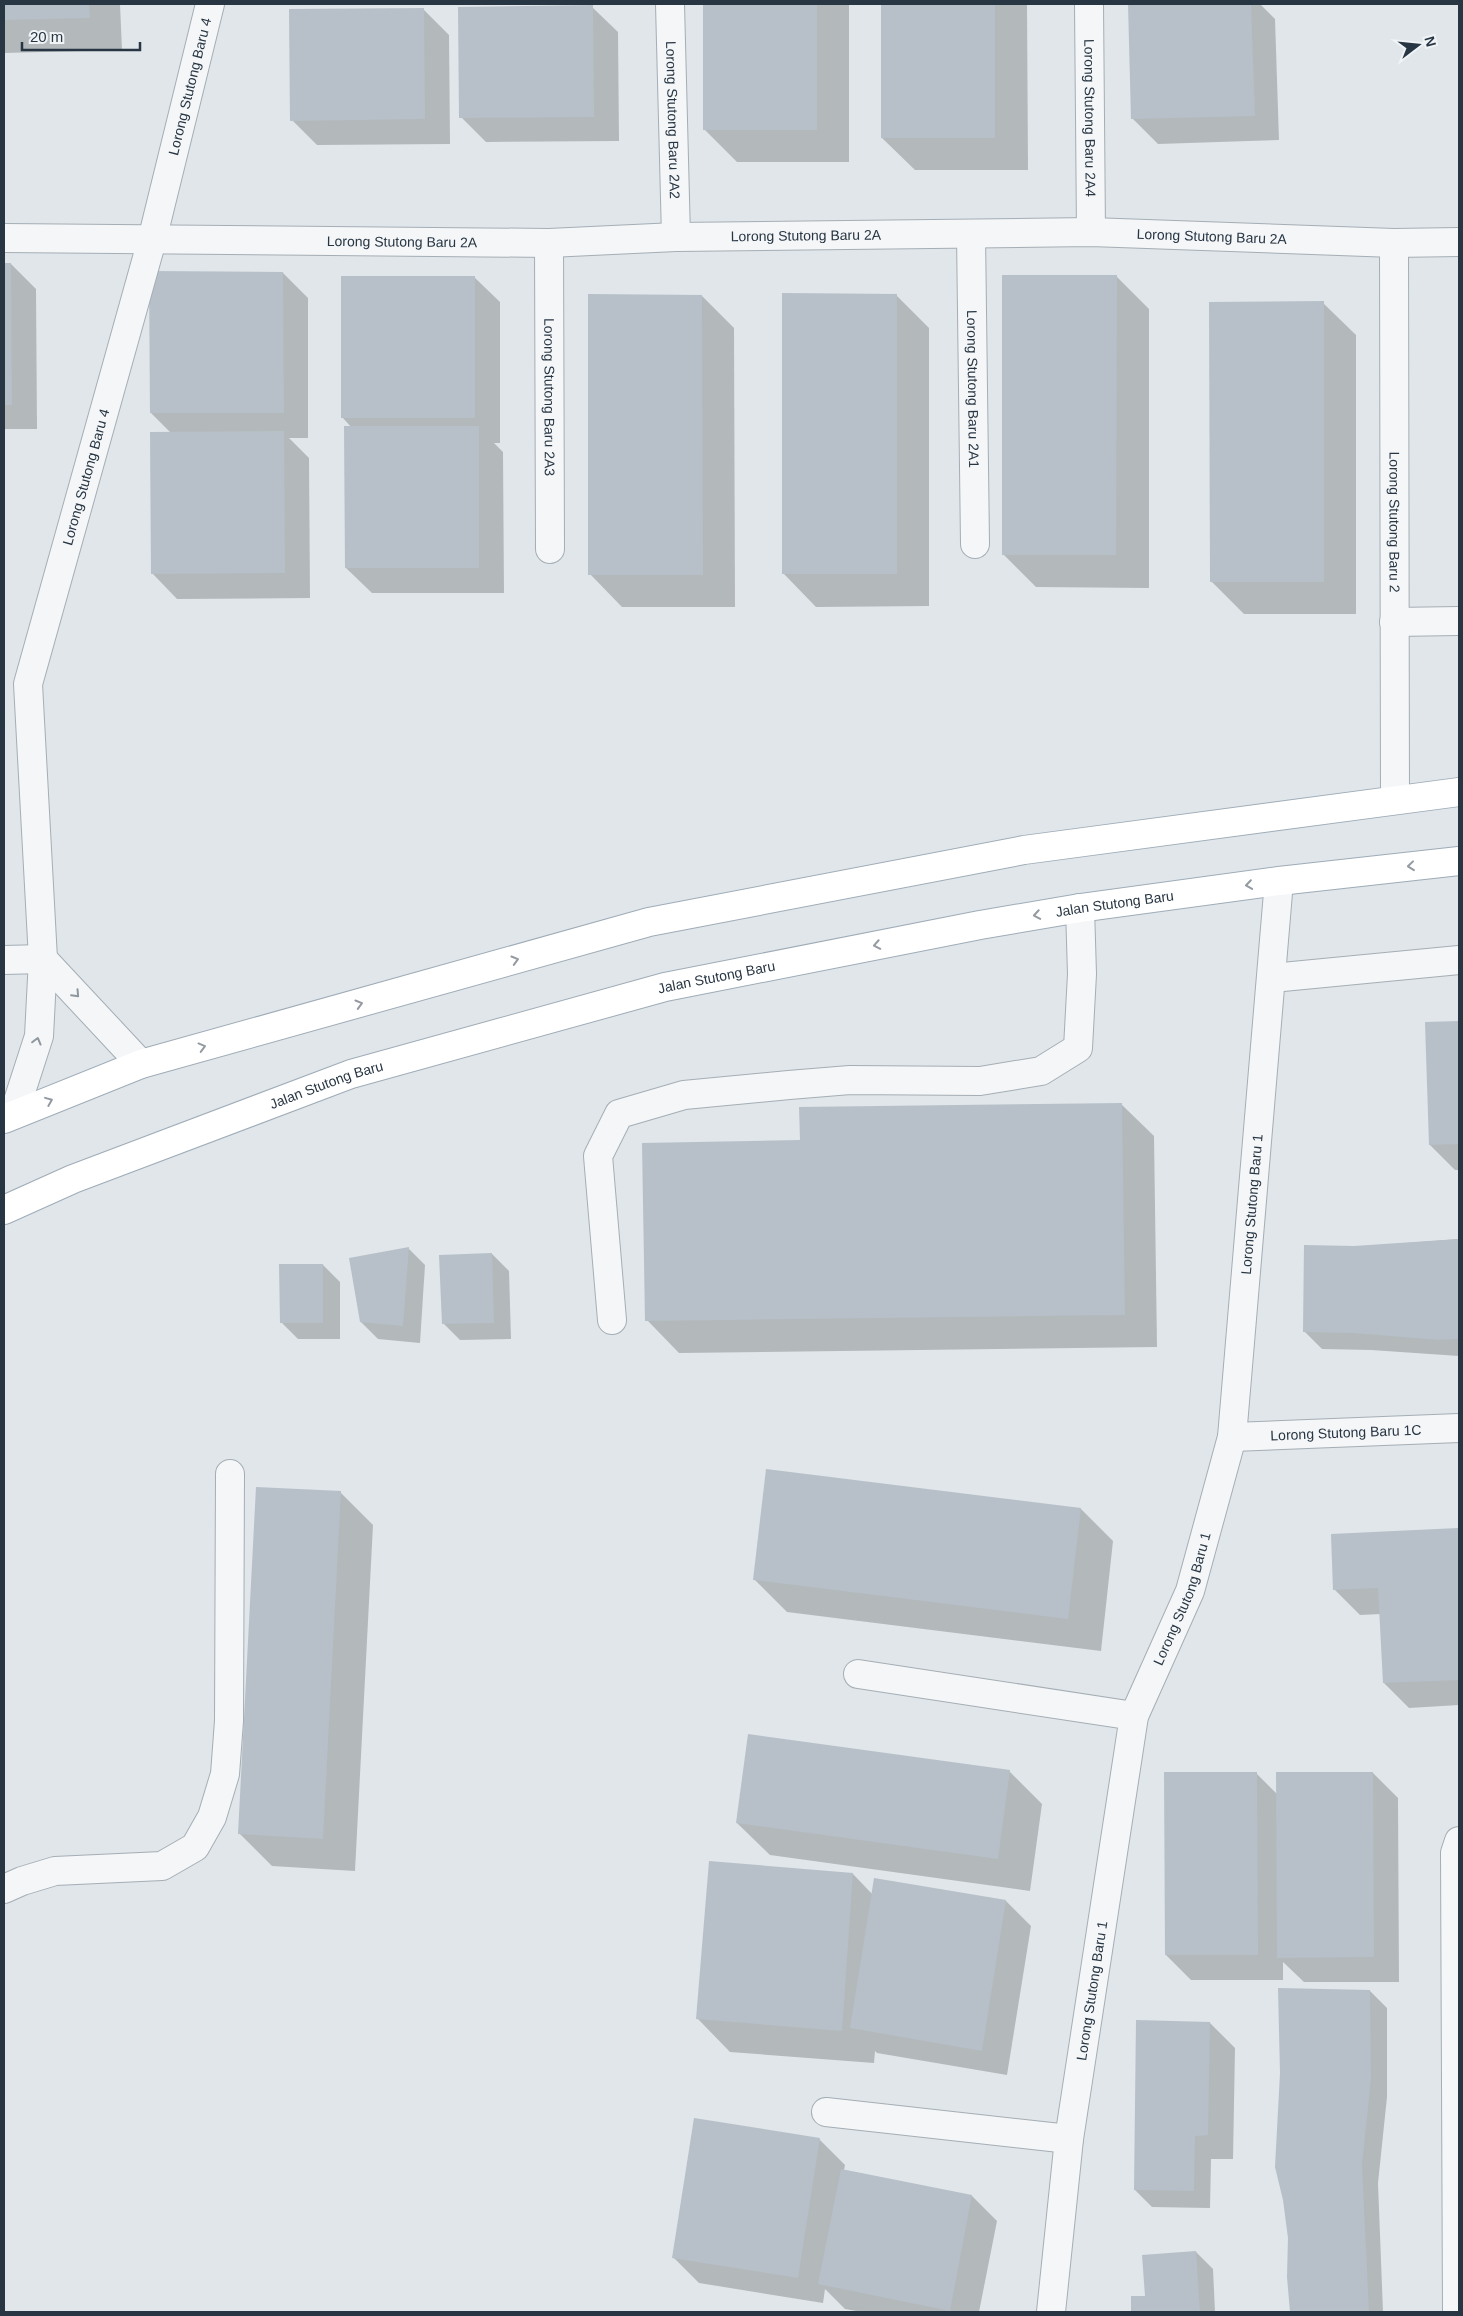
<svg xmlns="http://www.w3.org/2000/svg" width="1463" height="2316" font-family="Arial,sans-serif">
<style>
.shadow{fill:#0003}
.building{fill:#b7c0c8}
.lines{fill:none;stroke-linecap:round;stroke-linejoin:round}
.minor-casing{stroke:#a5aeb5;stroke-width:30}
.major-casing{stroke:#9facb7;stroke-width:30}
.minor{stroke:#f4f6f8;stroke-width:28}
.major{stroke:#fff;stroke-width:28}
.oneway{stroke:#949aa1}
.oneway2{stroke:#8e969e}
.labels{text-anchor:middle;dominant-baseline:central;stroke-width:4;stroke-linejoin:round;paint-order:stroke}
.street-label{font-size:14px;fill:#283643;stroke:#f0f4f7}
</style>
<rect width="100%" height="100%" fill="#e0e6ea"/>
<g class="shadow">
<polygon points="4,4 120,4 122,50 4,53"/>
<polygon points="704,4 849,4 849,162 737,162 704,129"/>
<polygon points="882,4 1027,4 1028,170 915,170 882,138"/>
<polygon points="1129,4 1260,4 1275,19 1279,140 1158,144 1133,119"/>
<polygon points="592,7 618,32 619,141 486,142 461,117"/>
<polygon points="423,9 449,35 450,144 317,145 292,120"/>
<polygon points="4,264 11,264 36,289 37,429 4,429"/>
<polygon points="283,273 308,298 308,438 289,438 309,458 310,598 177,599 152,573 171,433 151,413"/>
<polygon points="1116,276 1149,309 1149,588 1036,587 1003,554"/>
<polygon points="474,277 500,302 500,443 494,443 503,452 504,593 372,593 346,568 352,428 343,418"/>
<polygon points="896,295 929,328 929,606 816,607 784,574"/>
<polygon points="702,296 734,328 735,607 622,607 590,574"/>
<polygon points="1323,303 1356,335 1356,614 1244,614 1211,581"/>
<polygon points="1459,1023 1459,1170 1455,1170 1430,1145 1426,1024"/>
<polygon points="1121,1104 1154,1136 1157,1347 679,1353 647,1320 801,1142"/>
<polygon points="1459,1239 1459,1356 1371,1350 1322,1349 1305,1332 1354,1247"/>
<polygon points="408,1248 425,1265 420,1343 378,1339 361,1322"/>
<polygon points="492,1254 509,1271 511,1339 460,1340 443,1323"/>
<polygon points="323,1265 340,1282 340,1339 298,1339 281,1322"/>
<polygon points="340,1492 373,1525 355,1871 272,1866 239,1833"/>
<polygon points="1081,1509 1113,1541 1101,1651 787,1612 754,1579"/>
<polygon points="1457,1530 1459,1532 1459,1705 1409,1708 1384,1683 1381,1614 1360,1615 1335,1590"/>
<polygon points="1009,1771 1042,1804 1030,1891 770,1855 737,1823"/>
<polygon points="1373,1773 1398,1798 1399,1982 1304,1982 1283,1962 1283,1980 1191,1980 1166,1955 1257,1774 1277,1794"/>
<polygon points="853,1874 873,1895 1006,1901 1031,1926 1007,2075 877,2053 875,2051 874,2063 730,2052 698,2019"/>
<polygon points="1370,1991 1387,2008 1387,2097 1378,2183 1383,2312 1292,2312 1289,2277 1289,2238"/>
<polygon points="1210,2023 1235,2048 1233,2159 1211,2159 1210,2208 1152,2207 1135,2190"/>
<polygon points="695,2120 820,2140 845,2165 844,2170 972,2196 997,2221 979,2312 862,2312 845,2309 825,2289 823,2303 699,2283 673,2257"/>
<polygon points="1196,2252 1213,2269 1215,2312 1133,2312 1132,2297 1146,2298"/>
</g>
<g class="building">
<polygon points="4,4 89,4 90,18 4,20"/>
<rect x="703" y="4" width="114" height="126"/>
<rect x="881" y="4" width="114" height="134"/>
<polygon points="1128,4 1251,4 1255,116 1131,119"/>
<polygon points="593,5 594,117 459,118 458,7"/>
<polygon points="424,8 425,119 290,121 289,9"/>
<polygon points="4,263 11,263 12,405 4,405"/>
<polygon points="149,271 283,272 284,413 150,413"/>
<polygon points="1002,275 1117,275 1116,555 1002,555"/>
<rect x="341" y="276" width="134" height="142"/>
<polygon points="782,293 897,294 897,574 782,574"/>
<polygon points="588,294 702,295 703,575 588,575"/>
<polygon points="1324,301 1324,582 1210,582 1209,302"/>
<polygon points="344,426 479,426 479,568 345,568"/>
<polygon points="284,431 285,573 151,574 150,432"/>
<polygon points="1459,1021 1459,1144 1429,1145 1425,1022"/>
<polygon points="1122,1103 1125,1315 645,1321 642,1143 800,1140 799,1107"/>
<polygon points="1459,1239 1459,1339 1439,1340 1353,1333 1303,1332 1304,1245 1354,1246"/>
<polygon points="409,1247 403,1326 360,1322 349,1258"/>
<polygon points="492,1253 494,1323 442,1324 439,1255"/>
<polygon points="279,1264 323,1264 323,1323 280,1323"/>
<polygon points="766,1469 1081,1508 1068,1619 753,1580"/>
<polygon points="256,1487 341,1491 323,1839 238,1834"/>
<polygon points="1458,1528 1459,1680 1383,1683 1378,1588 1333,1590 1331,1534"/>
<polygon points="748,1734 1010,1770 998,1859 736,1823"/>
<polygon points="1164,1772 1257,1772 1258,1955 1165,1955"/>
<polygon points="1276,1772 1373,1772 1374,1957 1277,1958"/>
<polygon points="709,1861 853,1873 842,2031 696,2019"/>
<polygon points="874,1878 1006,1900 982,2051 850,2028"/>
<polygon points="1278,1988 1370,1990 1371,2079 1362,2165 1369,2312 1290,2312 1287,2277 1288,2238 1283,2200 1275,2167 1280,2073"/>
<polygon points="1136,2020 1210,2022 1208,2135 1195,2136 1194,2191 1134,2190"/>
<polygon points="694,2118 820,2138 798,2278 672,2258"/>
<polygon points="841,2169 972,2195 950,2311 818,2284"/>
<polygon points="1196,2251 1200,2312 1131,2312 1131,2296 1145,2296 1142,2255"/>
</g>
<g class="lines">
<defs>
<g id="minor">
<path id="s1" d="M670,4L676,237"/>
<path id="s2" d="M1089,4L1091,232"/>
<path id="s3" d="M971,234L975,544"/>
<path id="s4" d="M4,238L549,243L676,237L1091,232L1394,243L1459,242"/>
<path id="s5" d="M549,243L550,549"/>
<path id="s6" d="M1394,243L1395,800"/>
<polyline points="1394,622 1459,621"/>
<polyline points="43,959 141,1064"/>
<polyline points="4,960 43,959"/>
<polyline points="1272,978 1459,960"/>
<path id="s7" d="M4,1115L17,1104L39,1036L43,959L28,684L152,240L210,4"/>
<polyline points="612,1320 598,1156 619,1114 684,1095 789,1085 850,1080 980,1081 1041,1071 1078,1048 1082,974 1080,908"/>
<path id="s8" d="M1232,1437L1459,1428"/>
<polyline points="858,1674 1134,1716"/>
<polyline points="4,1889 22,1881 55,1871 162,1866 195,1847 212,1817 225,1774 229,1721 230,1474"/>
<polyline points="826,2112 1069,2139"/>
<path id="s9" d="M1051,2312L1069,2139L1134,1716L1190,1591L1232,1437L1279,881"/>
<polyline points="1457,2312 1455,1853 1459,1841"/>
</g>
<g id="major">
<polyline points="4,1119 141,1064 649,922 1024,850 1459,792"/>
<path id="s10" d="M4,1210L73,1179L351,1074L665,987L980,925L1080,908L1279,881L1459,861"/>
</g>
</defs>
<use href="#minor" class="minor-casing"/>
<use href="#major" class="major-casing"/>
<use href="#minor" class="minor"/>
<use href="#major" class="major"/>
</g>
<defs><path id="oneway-chevron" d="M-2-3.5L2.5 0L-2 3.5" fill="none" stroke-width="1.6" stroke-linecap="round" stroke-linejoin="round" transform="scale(1.25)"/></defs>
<g class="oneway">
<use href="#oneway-chevron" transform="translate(1411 866) rotate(174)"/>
<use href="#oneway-chevron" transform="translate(1249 885) rotate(172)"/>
<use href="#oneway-chevron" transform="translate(1037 915) rotate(170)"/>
<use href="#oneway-chevron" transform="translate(877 945) rotate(169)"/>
<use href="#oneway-chevron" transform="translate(515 960) rotate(-16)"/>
<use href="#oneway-chevron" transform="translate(359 1004) rotate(-16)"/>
<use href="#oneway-chevron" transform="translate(202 1047) rotate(-15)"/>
<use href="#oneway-chevron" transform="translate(49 1101) rotate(-22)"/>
</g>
<g class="oneway2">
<use href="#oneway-chevron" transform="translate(76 994) rotate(47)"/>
<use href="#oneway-chevron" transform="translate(37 1041) rotate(-75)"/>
</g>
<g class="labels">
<g class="street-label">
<text stroke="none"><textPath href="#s7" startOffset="1060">Lorong Stutong Baru 4</textPath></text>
<text stroke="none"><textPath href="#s2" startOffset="114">Lorong Stutong Baru 2A4</textPath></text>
<text stroke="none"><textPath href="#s1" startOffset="116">Lorong Stutong Baru 2A2</textPath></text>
<text stroke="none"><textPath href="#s4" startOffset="802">Lorong Stutong Baru 2A</textPath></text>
<text stroke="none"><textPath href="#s4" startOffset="1208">Lorong Stutong Baru 2A</textPath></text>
<text stroke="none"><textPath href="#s4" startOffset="398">Lorong Stutong Baru 2A</textPath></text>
<text stroke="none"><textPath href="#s3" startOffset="155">Lorong Stutong Baru 2A1</textPath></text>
<text stroke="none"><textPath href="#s5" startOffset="154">Lorong Stutong Baru 2A3</textPath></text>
<text stroke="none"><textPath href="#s7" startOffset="656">Lorong Stutong Baru 4</textPath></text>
<text stroke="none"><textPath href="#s6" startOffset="279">Lorong Stutong Baru 2</textPath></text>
<text stroke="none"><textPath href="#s10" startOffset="1156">Jalan Stutong Baru</textPath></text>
<text stroke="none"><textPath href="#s10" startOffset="751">Jalan Stutong Baru</textPath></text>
<text stroke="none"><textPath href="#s10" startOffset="346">Jalan Stutong Baru</textPath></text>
<text stroke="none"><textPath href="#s9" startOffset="1132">Lorong Stutong Baru 1</textPath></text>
<text stroke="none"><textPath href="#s8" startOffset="114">Lorong Stutong Baru 1C</textPath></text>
<text stroke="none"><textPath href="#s9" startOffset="729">Lorong Stutong Baru 1</textPath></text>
<text stroke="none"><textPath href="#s9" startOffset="324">Lorong Stutong Baru 1</textPath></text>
</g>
</g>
<rect width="1463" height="2316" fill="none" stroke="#283643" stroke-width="10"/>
<g transform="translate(1418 45) rotate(74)" stroke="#f0f4f7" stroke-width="4" paint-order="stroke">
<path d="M0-4L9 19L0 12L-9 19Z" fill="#283643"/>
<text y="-8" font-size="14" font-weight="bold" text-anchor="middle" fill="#283643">N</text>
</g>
<path d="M22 42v8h118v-8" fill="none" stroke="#283643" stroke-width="2.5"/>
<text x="30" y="42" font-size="15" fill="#283643" stroke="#f0f4f7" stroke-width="4" paint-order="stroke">20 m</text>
</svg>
